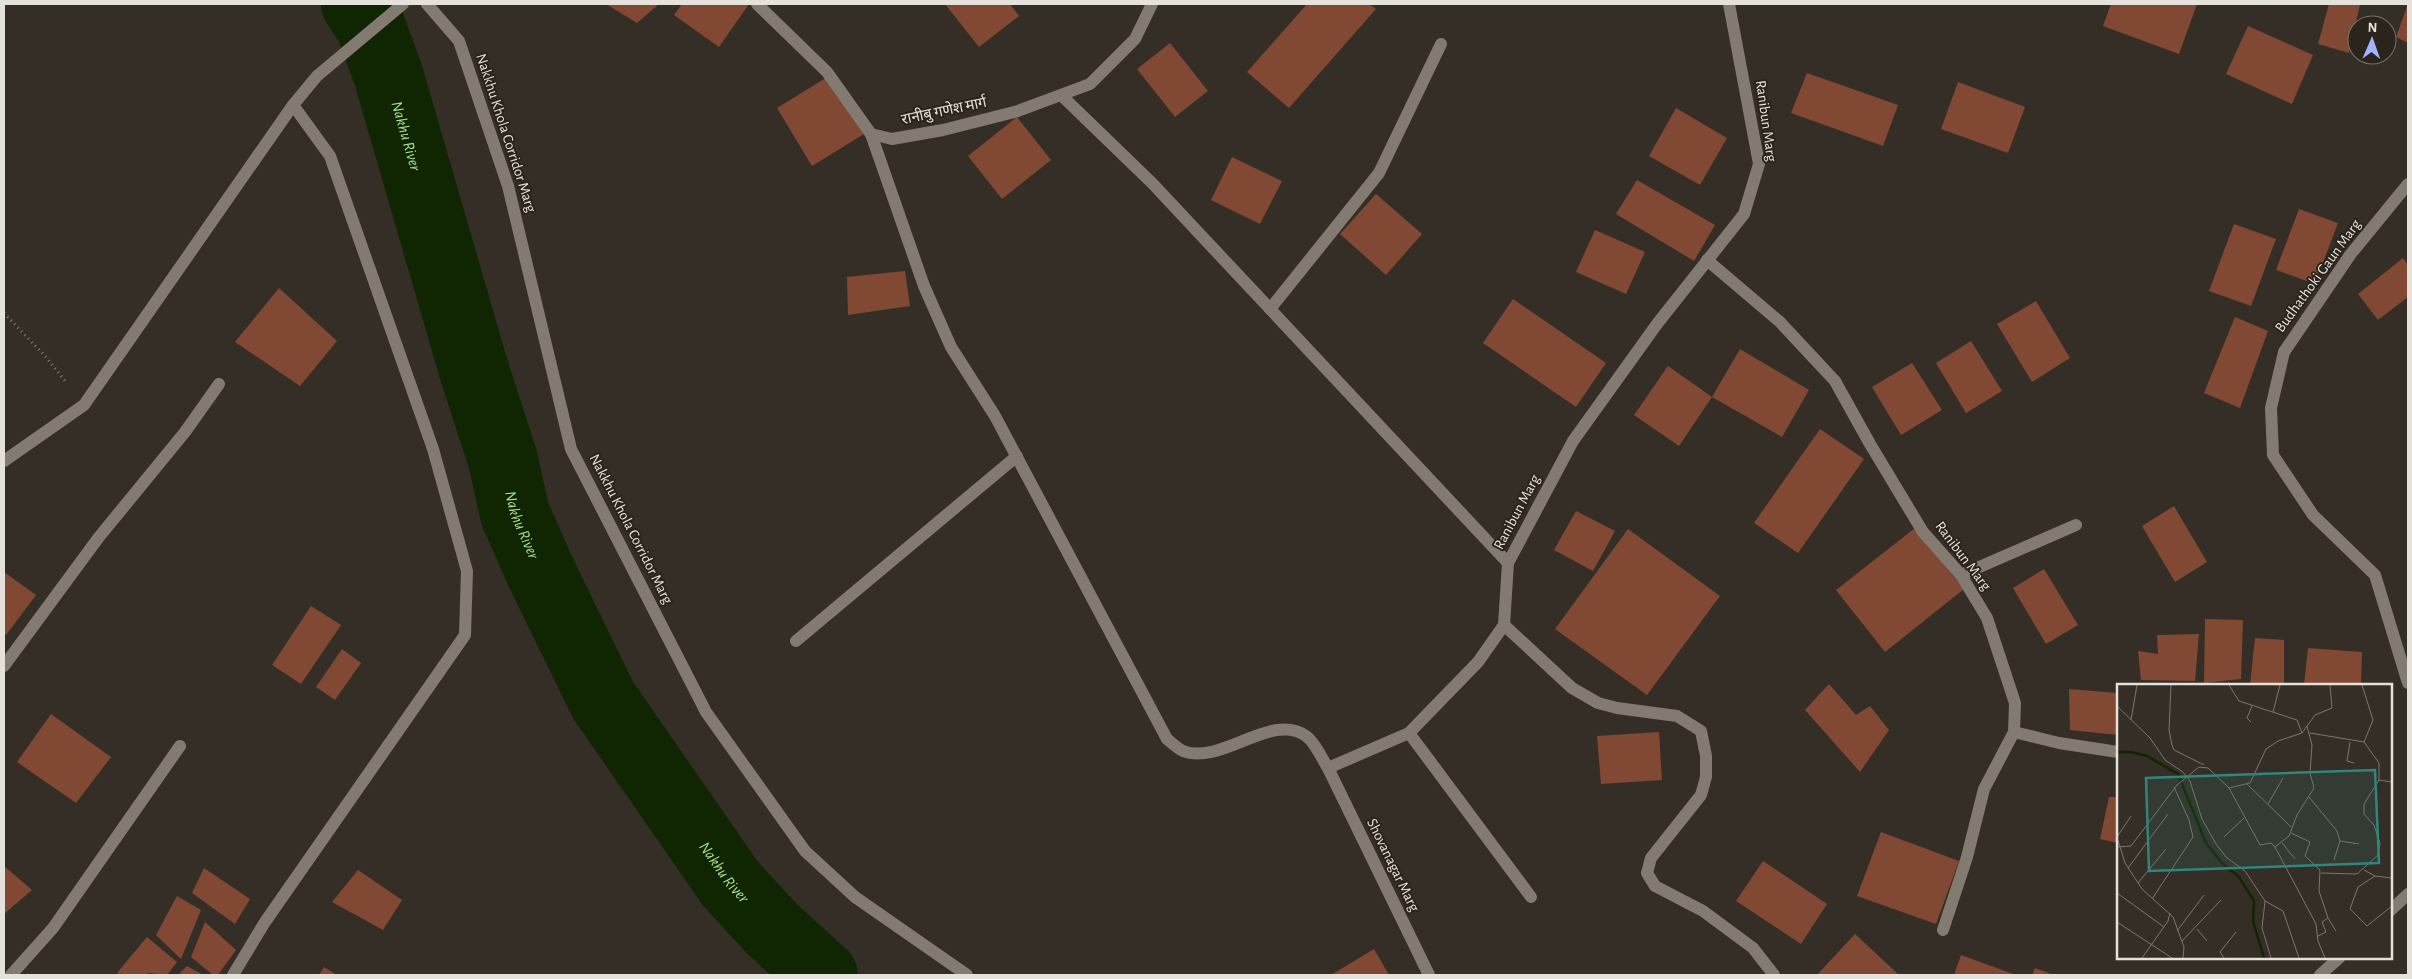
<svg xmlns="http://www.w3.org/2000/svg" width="2412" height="979" font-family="'Alegreya Sans','Noto Sans Devanagari',sans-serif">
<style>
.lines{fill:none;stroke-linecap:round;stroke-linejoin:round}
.river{stroke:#102603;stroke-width:70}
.building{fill:#814834}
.path{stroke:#827c75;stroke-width:3;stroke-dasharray:1 4;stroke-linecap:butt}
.service{stroke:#837b71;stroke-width:12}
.minor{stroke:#837b71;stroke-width:12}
.tertiary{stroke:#837b71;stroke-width:12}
.labels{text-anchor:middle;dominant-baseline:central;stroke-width:4;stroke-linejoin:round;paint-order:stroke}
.street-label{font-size:15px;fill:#e5e1db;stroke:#2b241c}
.water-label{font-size:16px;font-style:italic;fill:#acde93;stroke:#2b241c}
.inset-river{fill:none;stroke:#102603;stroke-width:2.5}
.inset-road{fill:none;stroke:#7b766e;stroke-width:1}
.view{fill:#2f867e;fill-opacity:0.15;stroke:#2f867e;stroke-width:2.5}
.inset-edge{fill:none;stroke:#e5e1db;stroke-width:2.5}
</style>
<rect width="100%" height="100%" fill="#352e26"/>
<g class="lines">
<path class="river" id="s1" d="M356,4L370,25L388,74L473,367L503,460L515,514L542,575L603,700L730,883L773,930L823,975"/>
</g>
<g class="building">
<polygon points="606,4 659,4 637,23"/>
<polygon points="682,4 749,4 719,47 674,15"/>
<polygon points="945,4 1010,4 1019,16 979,47"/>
<polygon points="1307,4 1369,4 1376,9 1289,108 1247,72"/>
<polygon points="2111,4 2197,4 2179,54 2103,26"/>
<polygon points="2329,4 2360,4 2349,53 2318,44"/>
<polygon points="2408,4 2408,43 2396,37"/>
<polygon points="2248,26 2313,55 2292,104 2226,74"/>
<polygon points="1170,43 1208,91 1175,117 1137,69"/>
<polygon points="1807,73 1898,105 1883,146 1791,113"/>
<polygon points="829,76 864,134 812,166 777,108"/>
<polygon points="1958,82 2025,107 2008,153 1941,129"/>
<polygon points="1676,108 1727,138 1700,185 1649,156"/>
<polygon points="1017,117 1051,160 1002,199 968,156"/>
<polygon points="1232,157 1282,181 1260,224 1211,200"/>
<polygon points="1637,180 1715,225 1694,261 1616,214"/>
<polygon points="1376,194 1422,234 1386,275 1340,234"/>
<polygon points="2299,209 2338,223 2315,284 2276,270"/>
<polygon points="2234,224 2276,239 2251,306 2209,291"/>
<polygon points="1595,230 1645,252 1626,294 1576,272"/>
<polygon points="2403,258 2408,265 2408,297 2378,320 2358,294"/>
<polygon points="905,271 910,306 848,315 847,277"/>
<polygon points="279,288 337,341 300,386 235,342"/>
<polygon points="1513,299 1606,363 1576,407 1483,343"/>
<polygon points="2036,301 2070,358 2032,382 1997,324"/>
<polygon points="2235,317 2268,331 2240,408 2204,393"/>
<polygon points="1971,341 2002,391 1966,413 1936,363"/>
<polygon points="1740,349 1809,390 1782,437 1712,397"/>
<polygon points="1912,363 1942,410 1901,435 1872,387"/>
<polygon points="1668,366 1712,397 1679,446 1634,415"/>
<polygon points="1820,429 1864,459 1798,553 1754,523"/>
<polygon points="2174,506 2207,562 2175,582 2142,526"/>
<polygon points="1576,511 1615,531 1593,571 1554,550"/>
<polygon points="1915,528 1964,589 1885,652 1836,590"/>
<polygon points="1628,529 1720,596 1647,695 1555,629"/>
<polygon points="2044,569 2078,625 2046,644 2013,588"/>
<polygon points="4,572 36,595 6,635 4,634"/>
<polygon points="311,606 341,625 301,684 272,665"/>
<polygon points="2205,619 2243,620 2241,679 2204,683"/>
<polygon points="2199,634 2195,681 2141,680 2138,651 2158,654 2157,635"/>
<polygon points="2255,638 2284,640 2284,685 2250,685"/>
<polygon points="2308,648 2362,652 2361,685 2304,685"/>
<polygon points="342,649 361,663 335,700 316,687"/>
<polygon points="1829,684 1856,715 1870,706 1889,730 1860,772 1805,710"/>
<polygon points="2069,689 2118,693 2118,735 2070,730"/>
<polygon points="51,714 111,757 76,803 17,762"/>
<polygon points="1659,732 1662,780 1601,784 1597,736"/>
<polygon points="2109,797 2118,797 2118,843 2100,839"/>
<polygon points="1881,832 1959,861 1936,924 1857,896"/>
<polygon points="1763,861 1827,904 1801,944 1736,901"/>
<polygon points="4,866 32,890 4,914"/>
<polygon points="204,868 250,899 235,924 192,893"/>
<polygon points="358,870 402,900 383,930 332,902"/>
<polygon points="177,896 201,910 181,959 156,935"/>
<polygon points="205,922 236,950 218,975 213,975 191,957"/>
<polygon points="1855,934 1898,974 1897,975 1817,975"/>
<polygon points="147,937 177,962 167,975 148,973 146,975 120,975 117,973"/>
<polygon points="1374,949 1389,975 1331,975"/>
<polygon points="1961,955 2016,975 1954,975"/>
<polygon points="187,966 203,975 178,975"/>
<polygon points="324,967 337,975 319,975"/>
<polygon points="2035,968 2054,975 2032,975"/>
</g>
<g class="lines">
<polyline class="path" points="4,313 45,356 66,382"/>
<polyline class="service" points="1961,575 2076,525"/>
<g class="minor">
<polyline points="1061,95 1152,183 1508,563"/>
<path d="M871,134L924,286L951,347L995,416L1167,739C1172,743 1178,749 1183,751C1221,766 1272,711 1306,736C1315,742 1322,759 1328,768L1429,975"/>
<polyline points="2408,184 2350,255 2284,352 2271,408 2273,455 2313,515 2375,575 2408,683"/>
<polyline points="1707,260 1780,322 1835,381 1870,444 1923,532 1961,575 1987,618 2015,703 2014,732 1984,789 1967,857 1943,930"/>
<polyline points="1270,309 1379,173 1441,44"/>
<polyline points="4,461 84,405 293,105 317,76 403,4"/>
<polyline points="1504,625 1572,688 1598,703 1617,708 1677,716 1701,731 1706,756 1706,777 1701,795 1651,858 1647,873 1655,886 1703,911 1753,948 1774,975"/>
<polyline points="796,641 1017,456"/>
<polyline points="4,666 99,537 185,432 219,384"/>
<polyline points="2014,732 2059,743 2118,752"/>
<polyline points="1409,733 1531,897"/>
<polyline points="1328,768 1409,733 1478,662 1504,625 1508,563 1573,441 1657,324 1744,214 1759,164 1729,4"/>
<polyline points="2391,910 2408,894"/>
<polyline points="11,975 53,928 180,746"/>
<polyline points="233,975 265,922 465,635 467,571 433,449 330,156 293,105"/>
<polyline points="2320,975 2339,958"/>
</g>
<g class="tertiary">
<polyline points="427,4 459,41 508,186 571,449 706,712 805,851 855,897 967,975"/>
<polyline points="757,4 827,72 871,134 892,139 943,130 1018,111 1090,84 1135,39 1152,4"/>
</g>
</g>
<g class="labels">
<g class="street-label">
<text transform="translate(944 111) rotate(-12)">रानीबु गणेश मार्ग</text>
<text transform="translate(1766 121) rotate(82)">Ranibun Marg</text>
<text transform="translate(506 133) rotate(72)">Nakkhu Khola Corridor Marg</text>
<text transform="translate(2318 276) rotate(-54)">Budhathoki Gaun Marg</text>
<text transform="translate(1517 512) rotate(-62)">Ranibun Marg</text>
<text transform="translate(631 529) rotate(63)">Nakkhu Khola Corridor Marg</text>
<text transform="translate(1963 556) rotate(53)">Ranibun Marg</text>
<text transform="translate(1393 865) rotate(64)">Shovanagar Marg</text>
</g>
<g class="water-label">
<text stroke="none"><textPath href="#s1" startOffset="142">Nakhu River</textPath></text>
<text stroke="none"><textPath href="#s1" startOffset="548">Nakhu River</textPath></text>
<text stroke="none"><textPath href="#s1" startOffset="952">Nakhu River</textPath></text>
</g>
</g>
<g transform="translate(2117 684)">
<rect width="275" height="275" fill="#352e26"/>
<path class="inset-river" d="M0,68H14L30,72L61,90L89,159L106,180L122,193L137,217L136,237L147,274"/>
<path class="inset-road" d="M54,1L52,46L55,61L57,66L87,81M112,1L122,17L180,36L185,49M245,1L256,36L247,58L262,79V96M0,22L33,54L48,76L66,88L73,97L85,135L99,160L109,173L128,187L148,217L166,227L182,274M156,28L163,1M14,36L20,1M134,38L130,34L135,22M193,49L247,58M233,58L230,77L237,79M130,100L174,143M112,104L143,161L154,159L158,163M192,113L220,147L223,157L217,176M151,120L166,94M174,149L193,158L188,172L203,186L202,207L211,234L205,238L209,248L201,252M0,153L8,179L25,205L56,233L67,263L66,274M0,153L14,132M107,153L127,134M223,157L242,160M165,159L178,175M0,163L14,162L60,101L82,83L91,84L112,104L133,99L149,65L161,57L185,49L198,31L215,24L213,1M158,163L172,152L180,131L197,104L193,89L195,61L190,42M158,163L199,240L201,257L208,274M11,184L51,130M247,186L258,192L275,194M204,189L240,190L261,171L263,159L257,141L247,130V120L262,96L275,98M258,192L241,203L233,225L250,242L275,222M21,199L49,165M0,209L47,243M35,215L76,153L72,136L57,103M148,217L145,244L154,274M211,234L219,247M0,238L55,274M80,245L90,257M60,247L87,211M65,257L104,216M25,274L51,237L53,229M107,274L103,268L119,248"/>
<path class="view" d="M258,86L262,179L32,187L29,94Z"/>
<rect width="275" height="275" class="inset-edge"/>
</g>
<rect width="2412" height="979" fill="none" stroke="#e5e1db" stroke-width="10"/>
<g transform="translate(2372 40) rotate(2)"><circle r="24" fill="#2b241c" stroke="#757068"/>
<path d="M0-4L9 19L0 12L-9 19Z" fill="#a3b2fd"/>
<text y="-8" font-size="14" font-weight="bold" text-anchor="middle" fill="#e5e1db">N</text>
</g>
</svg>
